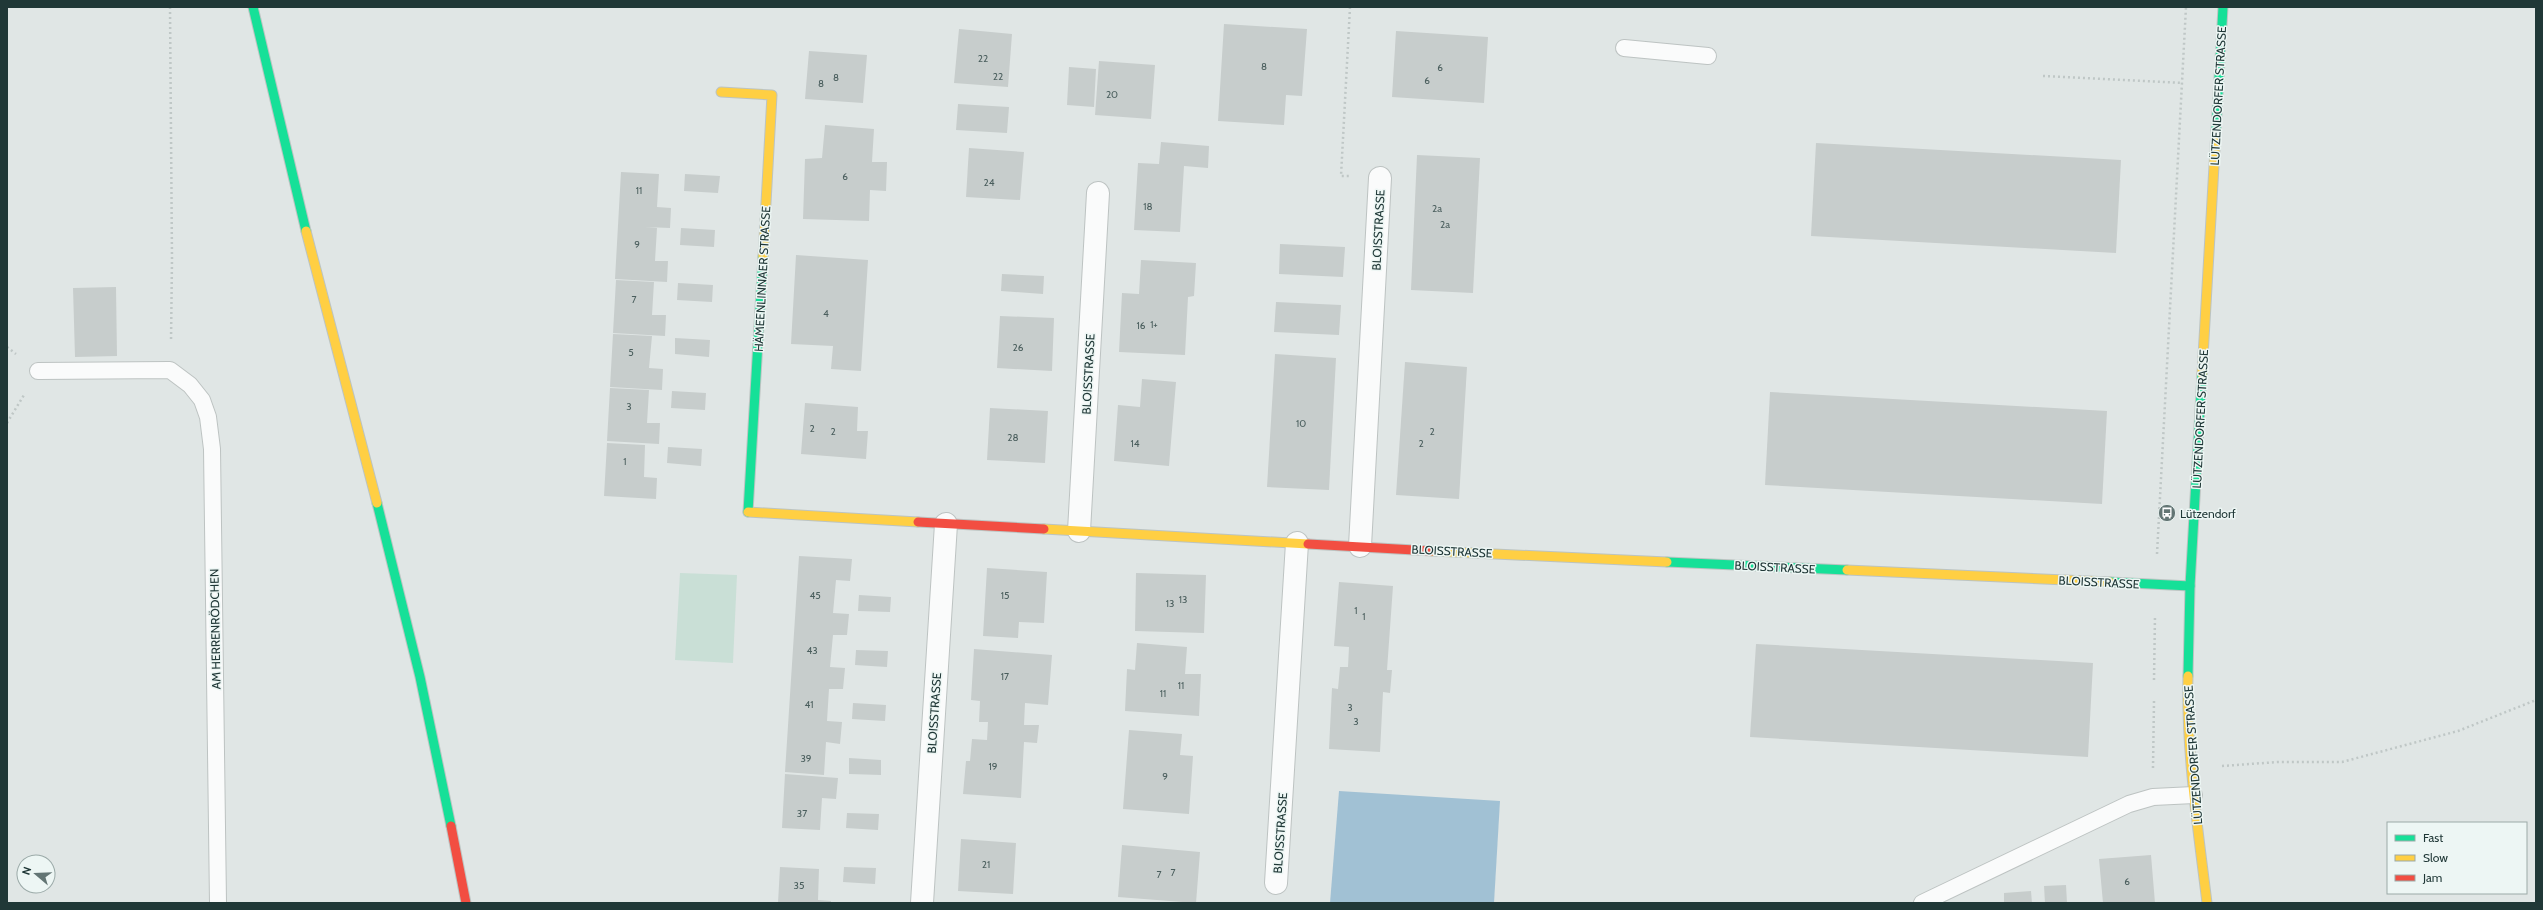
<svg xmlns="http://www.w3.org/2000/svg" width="2543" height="910" font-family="Cabin,sans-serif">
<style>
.green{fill:#c9dfd6}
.water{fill:#a1c1d4}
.building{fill:#c7cdcc}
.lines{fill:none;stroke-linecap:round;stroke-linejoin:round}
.lane-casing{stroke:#bdc3c2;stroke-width:18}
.street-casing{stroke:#bdc3c2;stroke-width:24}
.fast-casing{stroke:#bcc4c2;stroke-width:11}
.slow-casing{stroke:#bcc4c2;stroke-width:11}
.jam-casing{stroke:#bcc4c2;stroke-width:11}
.path{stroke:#bfc7c6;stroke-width:2.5;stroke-dasharray:2 3;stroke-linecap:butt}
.lane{stroke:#fafbfb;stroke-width:16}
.street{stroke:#fafbfb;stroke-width:22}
.fast{stroke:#16e098;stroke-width:9}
.slow{stroke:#ffcf43;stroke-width:9}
.jam{stroke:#f24e42;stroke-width:9}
.labels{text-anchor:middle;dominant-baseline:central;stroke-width:3;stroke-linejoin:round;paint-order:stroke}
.number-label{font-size:10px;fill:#4a5e5d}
.street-label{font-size:12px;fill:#203837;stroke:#edf6f4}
.poi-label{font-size:12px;fill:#203837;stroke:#edf6f4;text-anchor:start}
</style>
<rect width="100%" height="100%" fill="#e0e6e5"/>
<polygon class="green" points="680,573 737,575 733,663 675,660"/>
<polygon class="water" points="1339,791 1500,801 1494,903 1330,903"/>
<g class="building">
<polygon points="1224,24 1307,29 1302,96 1286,95 1284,125 1218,121"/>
<polygon points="959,29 1012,34 1008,87 954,83"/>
<polygon points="1396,31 1488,37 1484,103 1392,97"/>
<polygon points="809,51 867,55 863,103 805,99"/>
<polygon points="1099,61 1155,65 1151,119 1095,115"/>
<polygon points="1069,67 1096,69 1094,107 1067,105"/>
<polygon points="958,104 1009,107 1007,133 956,130"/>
<polygon points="825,125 874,129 872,162 887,162 886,191 870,190 869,221 803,219 805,159 822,158"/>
<polygon points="1161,142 1209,146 1208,168 1184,166 1180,232 1134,230 1138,163 1159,164"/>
<polygon points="1816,143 2121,160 2116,253 1811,236"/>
<polygon points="969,148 1024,152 1020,200 966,197"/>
<polygon points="1417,155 1480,158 1473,293 1411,290"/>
<polygon points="621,172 659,174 657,207 671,208 670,228 645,227 657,228 655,261 668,261 667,282 615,279"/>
<polygon points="685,174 720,176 718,193 684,191"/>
<polygon points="681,228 715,230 714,247 680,245"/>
<polygon points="1280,244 1345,247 1343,277 1279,274"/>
<polygon points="796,255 868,260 861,371 831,369 833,346 791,344"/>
<polygon points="1141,260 1196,263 1194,296 1188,297 1185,355 1119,352 1122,293 1139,294"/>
<polygon points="1002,274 1044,276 1043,294 1001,291"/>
<polygon points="616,280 654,282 652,315 666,315 665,336 613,333"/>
<polygon points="678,283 713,285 712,302 677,300"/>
<polygon points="116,287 117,356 75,357 73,288"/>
<polygon points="1276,302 1341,305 1339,335 1274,332"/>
<polygon points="1000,316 1054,318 1052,371 997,368"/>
<polygon points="613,334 652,336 649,368 663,369 662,390 610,387"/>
<polygon points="675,338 710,340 709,357 675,354"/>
<polygon points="1275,354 1336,358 1329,490 1267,487"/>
<polygon points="1405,362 1467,367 1459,499 1396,495"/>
<polygon points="1142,379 1176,382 1169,466 1114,461 1118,405 1140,407"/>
<polygon points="610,388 649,390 647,423 660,423 659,444 607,441"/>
<polygon points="672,391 706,393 705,410 671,408"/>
<polygon points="1770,392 2107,411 2102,504 1765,485"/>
<polygon points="805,403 858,407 857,431 868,431 866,459 801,454"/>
<polygon points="990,408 1048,411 1045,463 987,460"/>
<polygon points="607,443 645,445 644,477 657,478 656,499 604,496"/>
<polygon points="668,447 702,449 701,466 667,463"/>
<polygon points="799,556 852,559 850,581 836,580 833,613 849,614 847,635 833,635 830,667 845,668 843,689 829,689 827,721 842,722 840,744 826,742 824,775 785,772"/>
<polygon points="987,568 1047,572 1044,623 1019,622 1018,638 983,636"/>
<polygon points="1136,573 1206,575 1204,633 1135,631"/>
<polygon points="1339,582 1393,586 1387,670 1392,670 1390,693 1383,692 1380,752 1329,749 1332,688 1338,689 1340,667 1348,667 1349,647 1334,646"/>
<polygon points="859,595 891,597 890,612 858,611"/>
<polygon points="1137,643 1187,647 1185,674 1201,674 1199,716 1125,711 1127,669 1135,670"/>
<polygon points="1756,644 2093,663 2088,757 1750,737"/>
<polygon points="974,649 1052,655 1048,705 1025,703 1024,725 1039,725 1037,743 1024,742 1021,798 963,794 966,761 970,761 972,739 987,740 988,722 979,722 980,701 971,700"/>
<polygon points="856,650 888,651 887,667 855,665"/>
<polygon points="853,703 886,705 885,721 852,719"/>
<polygon points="1129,730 1182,734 1180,755 1193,756 1189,814 1123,809"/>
<polygon points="849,758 881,760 881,775 849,774"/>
<polygon points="785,774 838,778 836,799 822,798 820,830 782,828"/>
<polygon points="847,813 879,814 878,830 846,828"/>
<polygon points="961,839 1016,843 1013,894 958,891"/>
<polygon points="1122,845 1200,852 1196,903 1118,897"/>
<polygon points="2151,855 2155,903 2103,903 2099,859"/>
<polygon points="780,867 819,869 818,900 831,901 831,903 778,903"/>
<polygon points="844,867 876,868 875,884 843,882"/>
<polygon points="2066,885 2067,903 2045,903 2044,886"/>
<polygon points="2031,891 2032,903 2004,903 2004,893"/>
</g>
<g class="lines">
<defs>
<g id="lane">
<polyline points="1624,48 1708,56"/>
<polyline points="38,371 170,370 190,385 202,400 208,417 212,449 218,903"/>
<polyline points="1922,903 2129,804 2153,797 2194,795"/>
</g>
<g id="street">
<polyline points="1079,531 1098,193"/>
<polyline points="1360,546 1380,178"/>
<polyline points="1276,883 1297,543"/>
<polyline points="922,903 946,524"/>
</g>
<g id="fast">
<polyline points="253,7 306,231"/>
<polyline points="2216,131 2223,7"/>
<polyline points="377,503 420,677 451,826"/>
<polyline points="748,512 763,257"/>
<polyline points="1667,562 1847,570"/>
<polyline points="2110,582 2190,586"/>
<polyline points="2188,676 2190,586 2202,374"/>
</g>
<g id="slow">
<polyline points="721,92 772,95 763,257"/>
<polyline points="306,231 377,503"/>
<polyline points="2202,374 2216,131"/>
<polyline points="748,512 918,522"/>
<polyline points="1044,529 1308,544"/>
<polyline points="1432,551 1667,562"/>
<polyline points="1847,570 2110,582"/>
<path d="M2188,676C2186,752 2198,828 2207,903"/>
</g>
<g id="jam">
<polyline points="918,522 1044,529"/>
<polyline points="1308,544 1432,551"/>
<polyline points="451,826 466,903"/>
</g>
</defs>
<use href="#lane" class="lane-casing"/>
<use href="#street" class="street-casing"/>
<use href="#fast" class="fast-casing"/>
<use href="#slow" class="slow-casing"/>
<use href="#jam" class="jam-casing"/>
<g class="path">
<polyline points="170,7 172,259 171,342"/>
<polyline points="1350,7 1341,176 1350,176"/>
<polyline points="2043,76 2183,83"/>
<polyline points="7,347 16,354"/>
<polyline points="7,423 24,395"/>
<polyline points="2157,554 2186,7"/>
<polyline points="2154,680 2155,615"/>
<polyline points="2222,766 2278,762 2342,762 2458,731 2536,700"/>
<polyline points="2153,768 2154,701"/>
</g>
<use href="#lane" class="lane"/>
<use href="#street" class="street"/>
<use href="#fast" class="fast"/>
<use href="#slow" class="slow"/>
<use href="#jam" class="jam"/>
</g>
<defs>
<symbol id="bus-disc" viewBox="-11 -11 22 22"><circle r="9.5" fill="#637574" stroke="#edf6f4"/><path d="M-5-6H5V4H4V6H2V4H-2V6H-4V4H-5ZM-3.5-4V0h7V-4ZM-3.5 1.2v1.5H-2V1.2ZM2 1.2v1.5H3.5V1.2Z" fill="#fff"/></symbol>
</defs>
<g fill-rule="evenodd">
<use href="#bus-disc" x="2157" y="503" width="20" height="20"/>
</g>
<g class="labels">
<g class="number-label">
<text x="983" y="58">22</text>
<text x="1264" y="66">8</text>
<text x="1440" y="67">6</text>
<text x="998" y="76">22</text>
<text x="836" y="77">8</text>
<text x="1427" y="80">6</text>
<text x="821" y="83">8</text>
<text x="1112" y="94">20</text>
<text x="845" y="176">6</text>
<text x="989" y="182">24</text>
<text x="639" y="190">11</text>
<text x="1148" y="206">18</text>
<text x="1437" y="208">2a</text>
<text x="1445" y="224">2a</text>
<text x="637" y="244">9</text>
<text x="634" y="299">7</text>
<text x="826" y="313">4</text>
<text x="1154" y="324">1+</text>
<text x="1141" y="325">16</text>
<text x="1018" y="347">26</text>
<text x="631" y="352">5</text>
<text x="629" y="406">3</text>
<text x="1301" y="423">10</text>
<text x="812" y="428">2</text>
<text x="833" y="431">2</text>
<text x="1432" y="431">2</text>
<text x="1013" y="437">28</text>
<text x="1135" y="443">14</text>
<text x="1421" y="443">2</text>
<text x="625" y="461">1</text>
<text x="815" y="595">45</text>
<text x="1005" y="595">15</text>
<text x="1183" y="599">13</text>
<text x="1170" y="603">13</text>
<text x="1356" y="610">1</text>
<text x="1364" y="616">1</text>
<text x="812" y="650">43</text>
<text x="1005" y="676">17</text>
<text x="1181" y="685">11</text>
<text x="1163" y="693">11</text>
<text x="809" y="704">41</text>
<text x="1350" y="707">3</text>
<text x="1356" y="721">3</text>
<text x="806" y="758">39</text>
<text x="993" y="766">19</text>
<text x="1165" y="776">9</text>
<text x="802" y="813">37</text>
<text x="986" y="864">21</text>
<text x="1173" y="872">7</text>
<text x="1159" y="874">7</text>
<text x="2127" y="881">6</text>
<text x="799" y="885">35</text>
</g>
<g class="street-label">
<text transform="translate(2218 96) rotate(-87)">LÜTZENDORFER STRASSE</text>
<text transform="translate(1378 230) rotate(-87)">BLOISSTRASSE</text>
<text transform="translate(762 279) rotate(-87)">HÄMEENLINNAER STRASSE</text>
<text transform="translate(1088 374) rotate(-87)">BLOISSTRASSE</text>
<text transform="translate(2200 419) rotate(-87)">LÜTZENDORFER STRASSE</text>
<text transform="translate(1452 551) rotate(3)">BLOISSTRASSE</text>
<text transform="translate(1775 567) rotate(3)">BLOISSTRASSE</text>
<text transform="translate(2099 582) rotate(3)">BLOISSTRASSE</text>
<text transform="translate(215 629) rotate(-91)">AM HERRENRÖDCHEN</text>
<text transform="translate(934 713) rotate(-86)">BLOISSTRASSE</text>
<text transform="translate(2193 755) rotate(-94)">LÜTZENDORFER STRASSE</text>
<text transform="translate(1280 833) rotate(-86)">BLOISSTRASSE</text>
</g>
<g class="poi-label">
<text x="2180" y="513">Lützendorf</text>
</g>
</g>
<rect width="2543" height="910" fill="none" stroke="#203837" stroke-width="16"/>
<rect x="2387" y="822" width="140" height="72" fill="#edf6f4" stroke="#9baaa8"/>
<rect x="2395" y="835" width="20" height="6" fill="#16e098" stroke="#9baaa8"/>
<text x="2423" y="842" font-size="12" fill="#203837">Fast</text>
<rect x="2395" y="855" width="20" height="6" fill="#ffcf43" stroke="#9baaa8"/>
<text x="2423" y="862" font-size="12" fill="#203837">Slow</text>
<rect x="2395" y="875" width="20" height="6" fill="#f24e42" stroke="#9baaa8"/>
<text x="2423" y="882" font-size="12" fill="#203837">Jam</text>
<g transform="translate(36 874) rotate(289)"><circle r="19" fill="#edf6f4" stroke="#9baaa8"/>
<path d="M0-3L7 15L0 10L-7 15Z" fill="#637574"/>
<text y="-6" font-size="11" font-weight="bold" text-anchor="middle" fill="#203837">N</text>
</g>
</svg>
